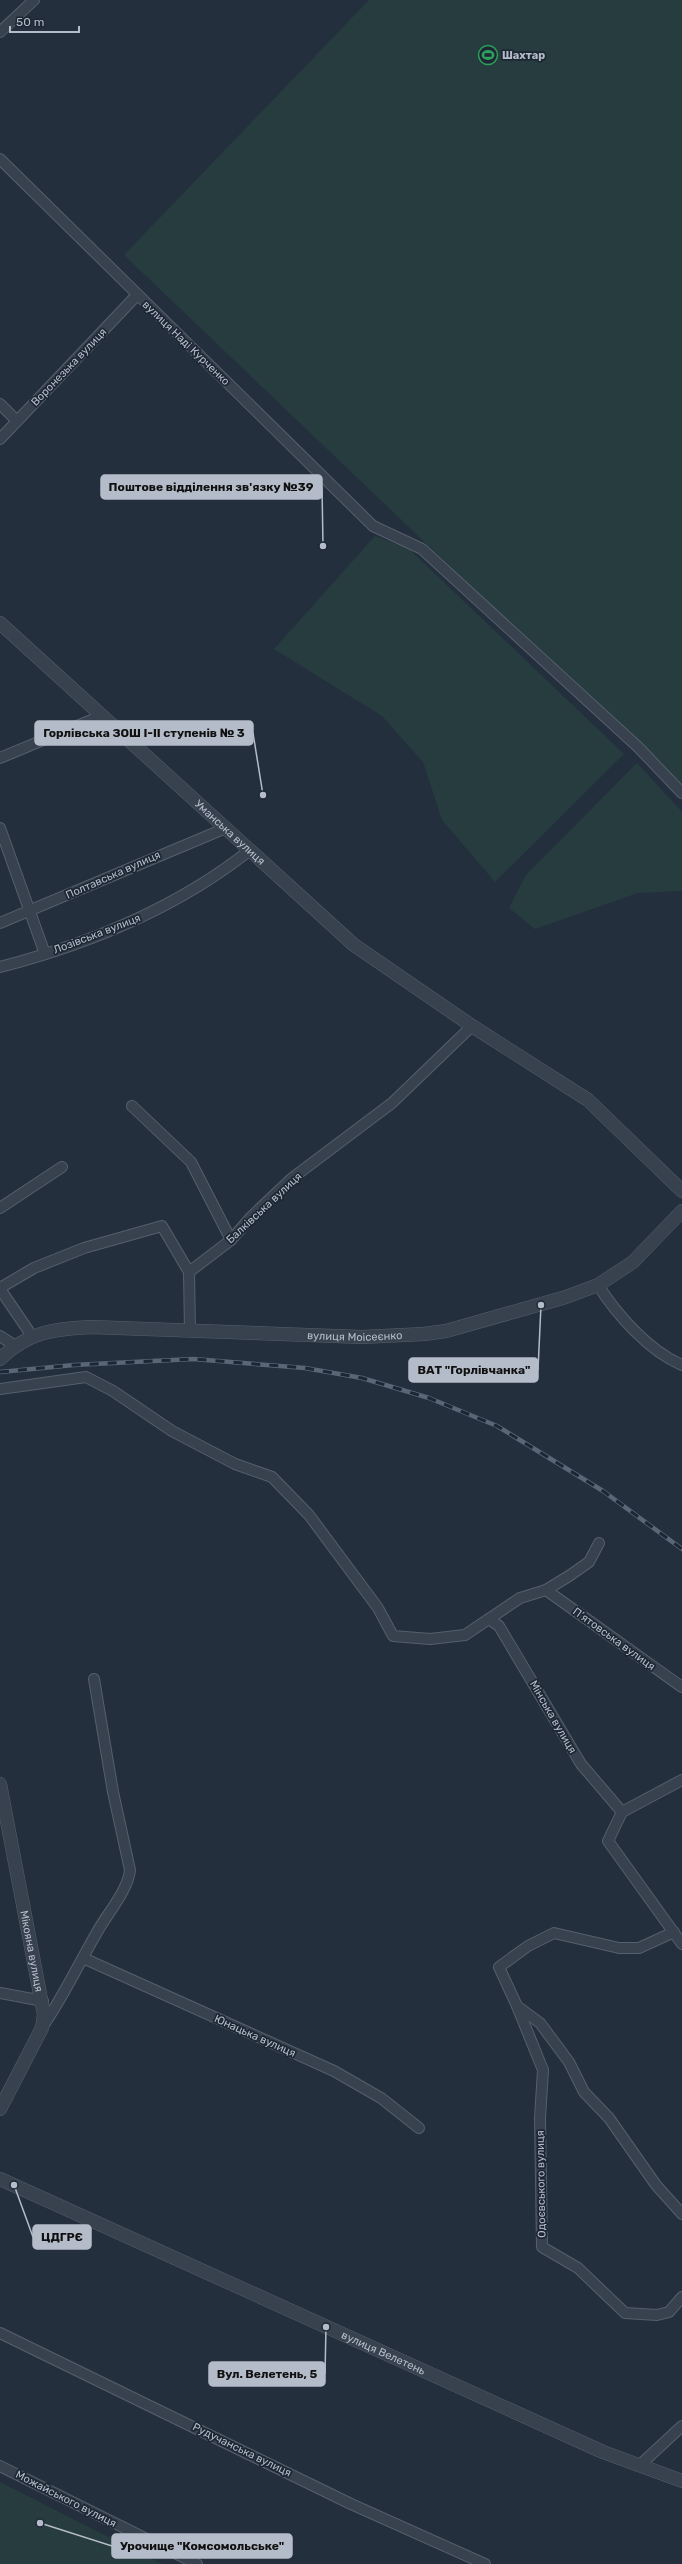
<svg xmlns="http://www.w3.org/2000/svg" width="682" height="2564" font-family="Rubik,sans-serif">
<style>
.green{fill:#263c3f}
.lines{fill:none;stroke-linecap:round;stroke-linejoin:round}
.minor-casing{stroke:#565f6c;stroke-width:12}
.tertiary-casing{stroke:#565f6c;stroke-width:14}
.minor{stroke:#38414e;stroke-width:10}
.tertiary{stroke:#38414e;stroke-width:13}
.rail-casing{stroke:#5a6575;stroke-width:4.5}
.rail{stroke:#1d2633;stroke-width:3;stroke-dasharray:9;stroke-linecap:butt}
.labels{text-anchor:middle;dominant-baseline:central;stroke-width:3.5;stroke-linejoin:round;paint-order:stroke}
.poi-label{font-size:11px;font-weight:bold;fill:#b4bcc9;stroke:#1d2633;text-anchor:start}
.street-label{font-size:11px;fill:#b4bcc9;stroke:#1d2633}
.leader{fill:none;stroke:#b4bcc9;stroke-width:1.5}
.callout-dot{fill:#b4bcc9;stroke:#1d2633;stroke-width:1.5}
.callout{fill:#b4bcc9;stroke:#b4bcc9;stroke-width:1.5}
.callout-label{font-size:12px;text-anchor:middle;font-weight:bold;fill:#111}
</style>
<rect width="100%" height="100%" fill="#242f3e"/>
<g class="green">
<polygon points="369,0 682,0 682,788 124,255"/>
<polygon points="375,536 408,548 624,754 495,882 442,820 423,762 382,716 274,649"/>
<polygon points="637,763 682,812 682,891 638,893 535,929 509,908 526,875"/>
<polygon points="0,2482 160,2563 163,2564 0,2564"/>
</g>
<g class="lines">
<defs>
<g id="minor">
<polyline points="0,32 34,0"/>
<polyline points="0,159 373,526 422,549 638,747 682,793"/>
<polyline points="0,404 17,421"/>
<polyline points="0,439 137,295"/>
<polyline points="0,758 101,716"/>
<polyline points="0,828 45,954"/>
<polyline points="0,923 226,828"/>
<path d="M0,967C89,944 177,908 250,850"/>
<polyline points="132,1106 191,1162 231,1240"/>
<polyline points="0,1208 62,1167"/>
<polyline points="189,1272 190,1331"/>
<path d="M598,1285C617,1315 649,1351 682,1365"/>
<polyline points="0,1288 34,1268 84,1248 162,1226 189,1272 231,1240 251,1217 291,1179 392,1103 472,1026"/>
<polyline points="0,1289 32,1336"/>
<polyline points="0,1336 14,1345"/>
<polyline points="0,1389 86,1377 113,1391 172,1431 235,1464 272,1477 309,1515 378,1608 393,1636 430,1639 465,1635 520,1598 546,1590 569,1576 589,1562 599,1543"/>
<polyline points="546,1590 682,1687"/>
<polyline points="489,1619 499,1626 581,1764 622,1812"/>
<polyline points="682,1780 622,1812 608,1841 682,1944"/>
<polyline points="674,1932 639,1948 619,1948 554,1933 528,1946 499,1967 517,2006 540,2023 569,2062 584,2092 609,2118 656,2185 682,2214"/>
<polyline points="83,1958 334,2071 381,2098 419,2128"/>
<polyline points="0,1993 43,2001"/>
<polyline points="517,2006 543,2070 540,2118 542,2247 578,2268 625,2313 657,2315 669,2312 682,2297"/>
<path d="M43,2026C63,1997 78,1965 96,1934C106,1915 128,1891 130,1870L113,1792L94,1679"/>
<polyline points="0,2333 351,2504 485,2564"/>
<polyline points="640,2465 682,2426"/>
<polyline points="0,2466 197,2564"/>
</g>
<g id="tertiary">
<path id="s1" d="M0,623L354,945L472,1026L588,1100L682,1191"/>
<path id="s2" d="M0,1359C28,1332 53,1329 91,1327L362,1337L424,1334L446,1331L566,1297L598,1285L633,1262L682,1211"/>
<path id="s3" d="M0,1784L44,2015L42,2028L0,2109"/>
<path id="s4" d="M0,2179L603,2452L682,2481"/>
</g>
</defs>
<use href="#minor" class="minor-casing"/>
<use href="#tertiary" class="tertiary-casing"/>
<use href="#minor" class="minor"/>
<use href="#tertiary" class="tertiary"/>
<defs>
<polyline id="rail" points="0,1372 74,1365 193,1359 305,1368 362,1378 429,1398 497,1426 603,1491 682,1549"/>
</defs>
<use href="#rail" class="rail-casing"/>
<use href="#rail" class="rail"/>
</g>
<defs>
<symbol id="stadium-ring" viewBox="-11 -11 22 22"><circle r="9.5" fill="#1d2633" stroke="#2e9e5b" stroke-width="1.5"/><path d="M0-5a6.5 5 0 1 0 0 10a6.5 5 0 1 0 0-10ZM-3.5-1.8h7v3.6h-7Z" fill="#2e9e5b"/></symbol>
</defs>
<g fill-rule="evenodd">
<use href="#stadium-ring" x="477" y="44" width="22" height="22"/>
</g>
<g class="labels">
<g class="poi-label">
<text x="502" y="55">Шахтар</text>
</g>
<g class="street-label">
<text transform="translate(186 343) rotate(44)">вулиця Наді Курченко</text>
<text transform="translate(69 367) rotate(-46)">Воронезька вулиця</text>
<text stroke="none"><textPath href="#s1" startOffset="311">Уманська вулиця</textPath></text>
<text transform="translate(113 875) rotate(-24)">Полтавська вулиця</text>
<text transform="translate(97 934) rotate(-21)">Лозівська вулиця</text>
<text transform="translate(264 1208) rotate(-43)">Балківська вулиця</text>
<text stroke="none"><textPath href="#s2" startOffset="363">вулиця Моісеєнко</textPath></text>
<text transform="translate(614 1639) rotate(36)">П’ятовська вулиця</text>
<text transform="translate(553 1717) rotate(60)">Мінська вулиця</text>
<text stroke="none"><textPath href="#s3" startOffset="170">Мікояна вулиця</textPath></text>
<text transform="translate(255 2036) rotate(24)">Юнацька вулиця</text>
<text transform="translate(541 2184) rotate(-91)">Одоєвського вулиця</text>
<text stroke="none"><textPath href="#s4" startOffset="421">вулиця Велетень</textPath></text>
<text transform="translate(242 2450) rotate(26)">Рудучанська вулиця</text>
<text transform="translate(66 2499) rotate(27)">Можайського вулиця</text>
</g>
</g>
<path class="leader" d="M323 546L322 487M263 795L253 733M541 1305L538 1370M14 2185L33 2237M326 2327L325 2374M40 2523L112 2546"/>
<g class="callout-dot">
<circle cx="323" cy="546" r="4"/>
<circle cx="263" cy="795" r="4"/>
<circle cx="541" cy="1305" r="4"/>
<circle cx="14" cy="2185" r="4"/>
<circle cx="326" cy="2327" r="4"/>
<circle cx="40" cy="2523" r="4"/>
</g>
<g class="callout">
<rect x="101" y="475" width="221" height="24" rx="4"/>
<rect x="35" y="721" width="218" height="24" rx="4"/>
<rect x="409" y="1358" width="129" height="24" rx="4"/>
<rect x="33" y="2225" width="58" height="24" rx="4"/>
<rect x="209" y="2362" width="116" height="24" rx="4"/>
<rect x="112" y="2534" width="180" height="24" rx="4"/>
</g>
<g class="callout-label">
<text x="211" y="491">Поштове відділення зв'язку №39</text>
<text x="144" y="737">Горлівська ЗОШ І-ІІ ступенів № 3</text>
<text x="474" y="1374">ВАТ "Горлівчанка"</text>
<text x="62" y="2241">ЦДГРЄ</text>
<text x="267" y="2378">Вул. Велетень, 5</text>
<text x="202" y="2550">Урочище "Комсомольське"</text>
</g>
<path d="M10 26v6h69v-6" fill="none" stroke="#b4bcc9" stroke-width="2"/>
<text x="16" y="26" font-size="12" fill="#b4bcc9" stroke="#1d2633" stroke-width="3" paint-order="stroke">50 m</text>
</svg>
